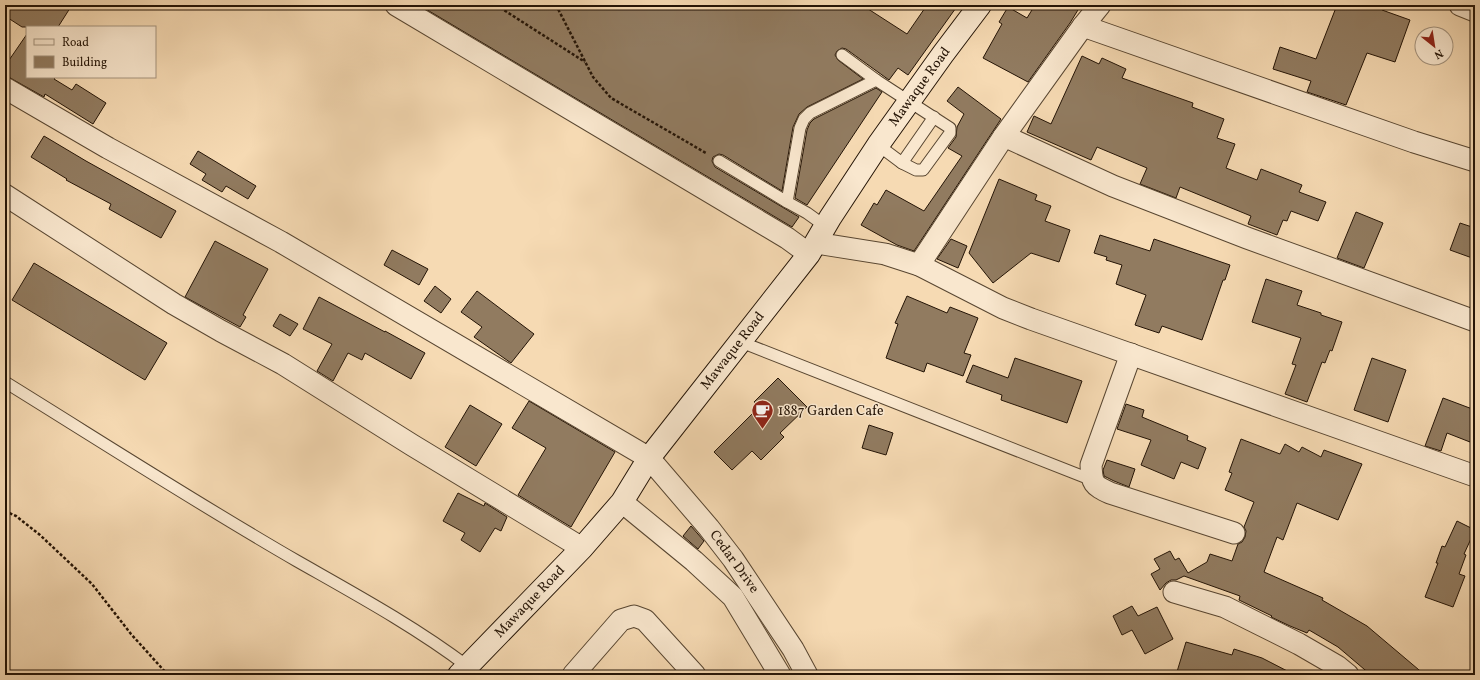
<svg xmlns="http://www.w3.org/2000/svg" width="1480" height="680" font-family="Vollkorn,serif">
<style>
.building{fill:#917b60;stroke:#241406}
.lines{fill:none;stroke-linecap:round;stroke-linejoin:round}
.service-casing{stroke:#584631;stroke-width:13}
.minor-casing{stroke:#584631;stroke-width:23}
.secondary-casing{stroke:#241406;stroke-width:24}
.path{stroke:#241406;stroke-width:2.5;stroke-dasharray:3 2;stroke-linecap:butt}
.service{stroke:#f9e7ce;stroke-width:11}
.minor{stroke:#f9e7ce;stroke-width:21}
.secondary{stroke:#f9e7ce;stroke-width:22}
.labels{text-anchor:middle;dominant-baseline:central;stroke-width:3;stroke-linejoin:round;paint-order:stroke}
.street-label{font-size:14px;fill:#241406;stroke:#f9e7ce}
.poi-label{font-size:14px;fill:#241406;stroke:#f9e7ce;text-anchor:start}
</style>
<rect width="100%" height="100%" fill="#f6dab3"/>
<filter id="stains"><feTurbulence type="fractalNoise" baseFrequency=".005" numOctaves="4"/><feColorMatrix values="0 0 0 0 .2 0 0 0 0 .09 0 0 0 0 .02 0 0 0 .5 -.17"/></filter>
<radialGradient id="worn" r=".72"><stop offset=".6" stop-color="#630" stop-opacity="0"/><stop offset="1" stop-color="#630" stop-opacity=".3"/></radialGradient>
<g class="building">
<polygon points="5,5 72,5 58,27 22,27 5,16"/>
<polygon points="419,5 862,5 907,34 927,5 958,5 908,75 898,68 889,80 846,49 842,48 837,51 835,55 838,60 863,79 807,107 799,114 793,127 782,191 723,155 719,154 713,157 712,161 715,167 799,217 792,227"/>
<polygon points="1035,5 1081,5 1070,23 1028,82 983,58 1002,24 999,22 1008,7 1027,18"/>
<polygon points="1337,5 1374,5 1383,9 1382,10 1410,20 1395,62 1367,53 1346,105 1307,92 1311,81 1273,69 1280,47 1316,59"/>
<polygon points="27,34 27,77 56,77 54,79 72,90 76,84 106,103 93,124 45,94 44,97 5,75 5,66"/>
<polygon points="1082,56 1099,64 1102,58 1126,69 1122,78 1193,103 1192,107 1224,119 1217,138 1235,144 1226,168 1257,180 1261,169 1302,185 1299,192 1326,202 1318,221 1291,211 1287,221 1283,220 1277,235 1248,224 1251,216 1180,187 1176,198 1140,184 1147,168 1097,147 1091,160 1027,132 1034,116 1051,124"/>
<polygon points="958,87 1001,119 914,251 897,245 861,225 874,203 877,205 886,190 924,211 962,156 948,148 956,137 957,127 964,114 947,101"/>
<polygon points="876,88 882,92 807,205 795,198 807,130 810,123 814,119"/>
<polygon points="44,136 86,161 176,211 161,238 109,209 111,204 66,180 67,179 31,157"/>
<polygon points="198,151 256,186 248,199 226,186 222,192 202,180 206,174 190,164"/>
<polygon points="999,179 1037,195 1035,200 1051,206 1045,221 1070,230 1059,262 1031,253 993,283 969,253"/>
<polygon points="1356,212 1383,223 1364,268 1337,258"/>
<polygon points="1460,223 1475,228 1475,259 1450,250"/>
<polygon points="1100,235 1150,251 1154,239 1230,265 1225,280 1223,280 1202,340 1162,326 1159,333 1135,325 1146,295 1116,284 1122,265 1106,260 1107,257 1094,253"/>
<polygon points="951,239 967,246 958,268 937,259"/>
<polygon points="215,241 268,269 243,315 246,317 240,327 185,297"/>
<polygon points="392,250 428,269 419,285 384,265"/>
<polygon points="34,263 167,343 145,380 12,300"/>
<polygon points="1266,279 1302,291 1297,305 1321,313 1321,315 1342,322 1332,351 1330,350 1325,363 1322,362 1307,402 1285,394 1296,365 1292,364 1301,338 1252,322"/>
<polygon points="435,286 451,299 441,313 424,301"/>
<polygon points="477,291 534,334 511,363 474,337 482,327 461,312"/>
<polygon points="907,296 947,313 950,307 978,318 964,353 971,355 963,376 927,363 924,372 886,358 898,324 895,323"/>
<polygon points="319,297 385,332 385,331 425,353 411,379 365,353 362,360 348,353 333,381 317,371 332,344 303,329"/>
<polygon points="280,314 298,324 290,336 273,326"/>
<polygon points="1015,358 1082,381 1067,423 1001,400 1002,395 966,382 973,365 1008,378"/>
<polygon points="1372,358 1406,370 1388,422 1354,410"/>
<polygon points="778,378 807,407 780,433 784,437 761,460 752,451 732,470 714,452 759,407 754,402"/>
<polygon points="1443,398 1475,410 1475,429 1470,442 1447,433 1441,451 1425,446"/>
<polygon points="529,401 615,452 571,527 518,495 546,448 512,428"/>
<polygon points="1126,404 1144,410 1142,417 1188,436 1187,440 1206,448 1198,469 1181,462 1174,479 1141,465 1151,440 1117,429"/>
<polygon points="470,405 502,424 476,466 445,447"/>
<polygon points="869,425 893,433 886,455 862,448"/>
<polygon points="1241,439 1280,454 1285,444 1299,452 1302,447 1321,457 1324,450 1362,464 1338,520 1297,503 1283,540 1277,537 1264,572 1323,598 1322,600 1367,626 1425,675 1371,675 1338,647 1309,630 1307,633 1290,626 1271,617 1272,616 1239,600 1240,596 1184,576 1176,580 1171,580 1166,583 1160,590 1151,574 1160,569 1154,559 1170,551 1175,560 1179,558 1188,573 1207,562 1210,554 1232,561 1238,544 1242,542 1245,537 1246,531 1244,527 1254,502 1225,490 1232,473 1229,472"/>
<polygon points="1107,460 1135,469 1129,487 1114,481 1104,476 1103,470"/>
<polygon points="458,493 484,506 485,503 507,517 501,531 495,528 480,552 461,540 465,533 443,521"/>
<polygon points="1457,521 1475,530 1464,554 1466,555 1459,574 1465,576 1453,607 1425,597 1438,563 1436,563 1442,546 1445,547"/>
<polygon points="691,526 704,541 698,549 683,536"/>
<polygon points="1132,606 1138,616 1157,607 1173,639 1145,654 1132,630 1122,635 1113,616"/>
<polygon points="1186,642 1232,655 1234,649 1262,658 1295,675 1176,675"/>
</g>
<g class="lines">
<defs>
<g id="service">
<polyline points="842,55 876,80"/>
<polyline points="719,161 787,202"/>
<polyline points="902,163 934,117"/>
<polyline points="825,226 807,213 787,202 800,128 804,119 810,113 876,80 950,128 950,133 923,170 916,170 902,163 878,145"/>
<polyline points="741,342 1092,480"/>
<path d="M5,382C102,442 198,504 297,561C355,594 414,626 467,666"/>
</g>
<g id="minor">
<polyline points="396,5 787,238 809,254"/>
<polyline points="1460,5 1475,11"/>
<polyline points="1083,26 1414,142 1475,161"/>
<polyline points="5,88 108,148 281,242 649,458 709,528 733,559 793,649 807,675"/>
<polyline points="1004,136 1113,186 1247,238 1475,321"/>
<polyline points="5,195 174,304 221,331 283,364 412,445 582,548"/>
<polyline points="816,243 885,254 919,265 1003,308 1031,319 1475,476"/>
<polyline points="919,265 1004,136 1083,26 1100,5"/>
<path d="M1131,354L1091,465C1092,484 1093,485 1110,493L1234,533"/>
<polyline points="622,502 694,561 733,597 780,675"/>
<polyline points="1174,592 1225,607 1299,644 1337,666 1348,675"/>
<polyline points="573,675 621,620 634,616 645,620 695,675"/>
</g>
<polyline id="secondary" points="459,675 582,548 622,502 649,458 809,254 830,218 878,145 943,54 980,5"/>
</defs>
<use href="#service" class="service-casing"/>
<use href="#minor" class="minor-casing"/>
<use href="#secondary" class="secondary-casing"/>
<g class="path">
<polyline points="496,5 585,62"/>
<polyline points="556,5 593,77 611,98 706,153"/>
<polyline points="5,511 16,516 40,535 92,584 131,634 168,675"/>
</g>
<use href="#service" class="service"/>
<use href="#minor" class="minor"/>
<use href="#secondary" class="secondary"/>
</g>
<defs>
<symbol id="cafe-pin" viewBox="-11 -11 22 30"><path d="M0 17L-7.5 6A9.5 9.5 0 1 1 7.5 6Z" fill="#8f2418" stroke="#f9e7ce"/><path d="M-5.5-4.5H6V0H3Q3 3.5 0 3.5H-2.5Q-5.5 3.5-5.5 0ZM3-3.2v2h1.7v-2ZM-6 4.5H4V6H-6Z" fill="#fff"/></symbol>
</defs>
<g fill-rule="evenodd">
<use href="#cafe-pin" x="750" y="398" width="25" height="34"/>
</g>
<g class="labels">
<g class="street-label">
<text transform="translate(920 87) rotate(-54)">Mawaque Road</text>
<text transform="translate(733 351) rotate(-52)">Mawaque Road</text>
<text transform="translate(734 562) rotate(54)">Cedar Drive</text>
<text transform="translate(530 602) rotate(-46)">Mawaque Road</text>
</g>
<g class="poi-label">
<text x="778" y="411">1887 Garden Cafe</text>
</g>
</g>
<rect width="1480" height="680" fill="none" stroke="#f6dab3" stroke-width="20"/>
<rect x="6" y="6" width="1468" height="668" fill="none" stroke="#241406" stroke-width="2"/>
<rect x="10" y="10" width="1460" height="660" fill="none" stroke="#241406"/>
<rect x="26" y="26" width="130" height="52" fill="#f9e7ce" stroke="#a4937e"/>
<rect x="34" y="39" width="20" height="6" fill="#f9e7ce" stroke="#a4937e"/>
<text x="62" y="46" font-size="12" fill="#241406">Road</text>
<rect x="34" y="56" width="20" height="12" fill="#917b60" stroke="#a4937e"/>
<text x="62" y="66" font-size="12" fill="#241406">Building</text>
<g transform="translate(1434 46) rotate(150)"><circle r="19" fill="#f9e7ce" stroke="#a4937e"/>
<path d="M0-3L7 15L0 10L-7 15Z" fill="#8f2418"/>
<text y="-6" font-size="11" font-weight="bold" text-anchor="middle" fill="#241406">N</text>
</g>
<rect width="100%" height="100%" filter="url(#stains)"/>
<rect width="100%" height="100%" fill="url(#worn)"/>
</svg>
